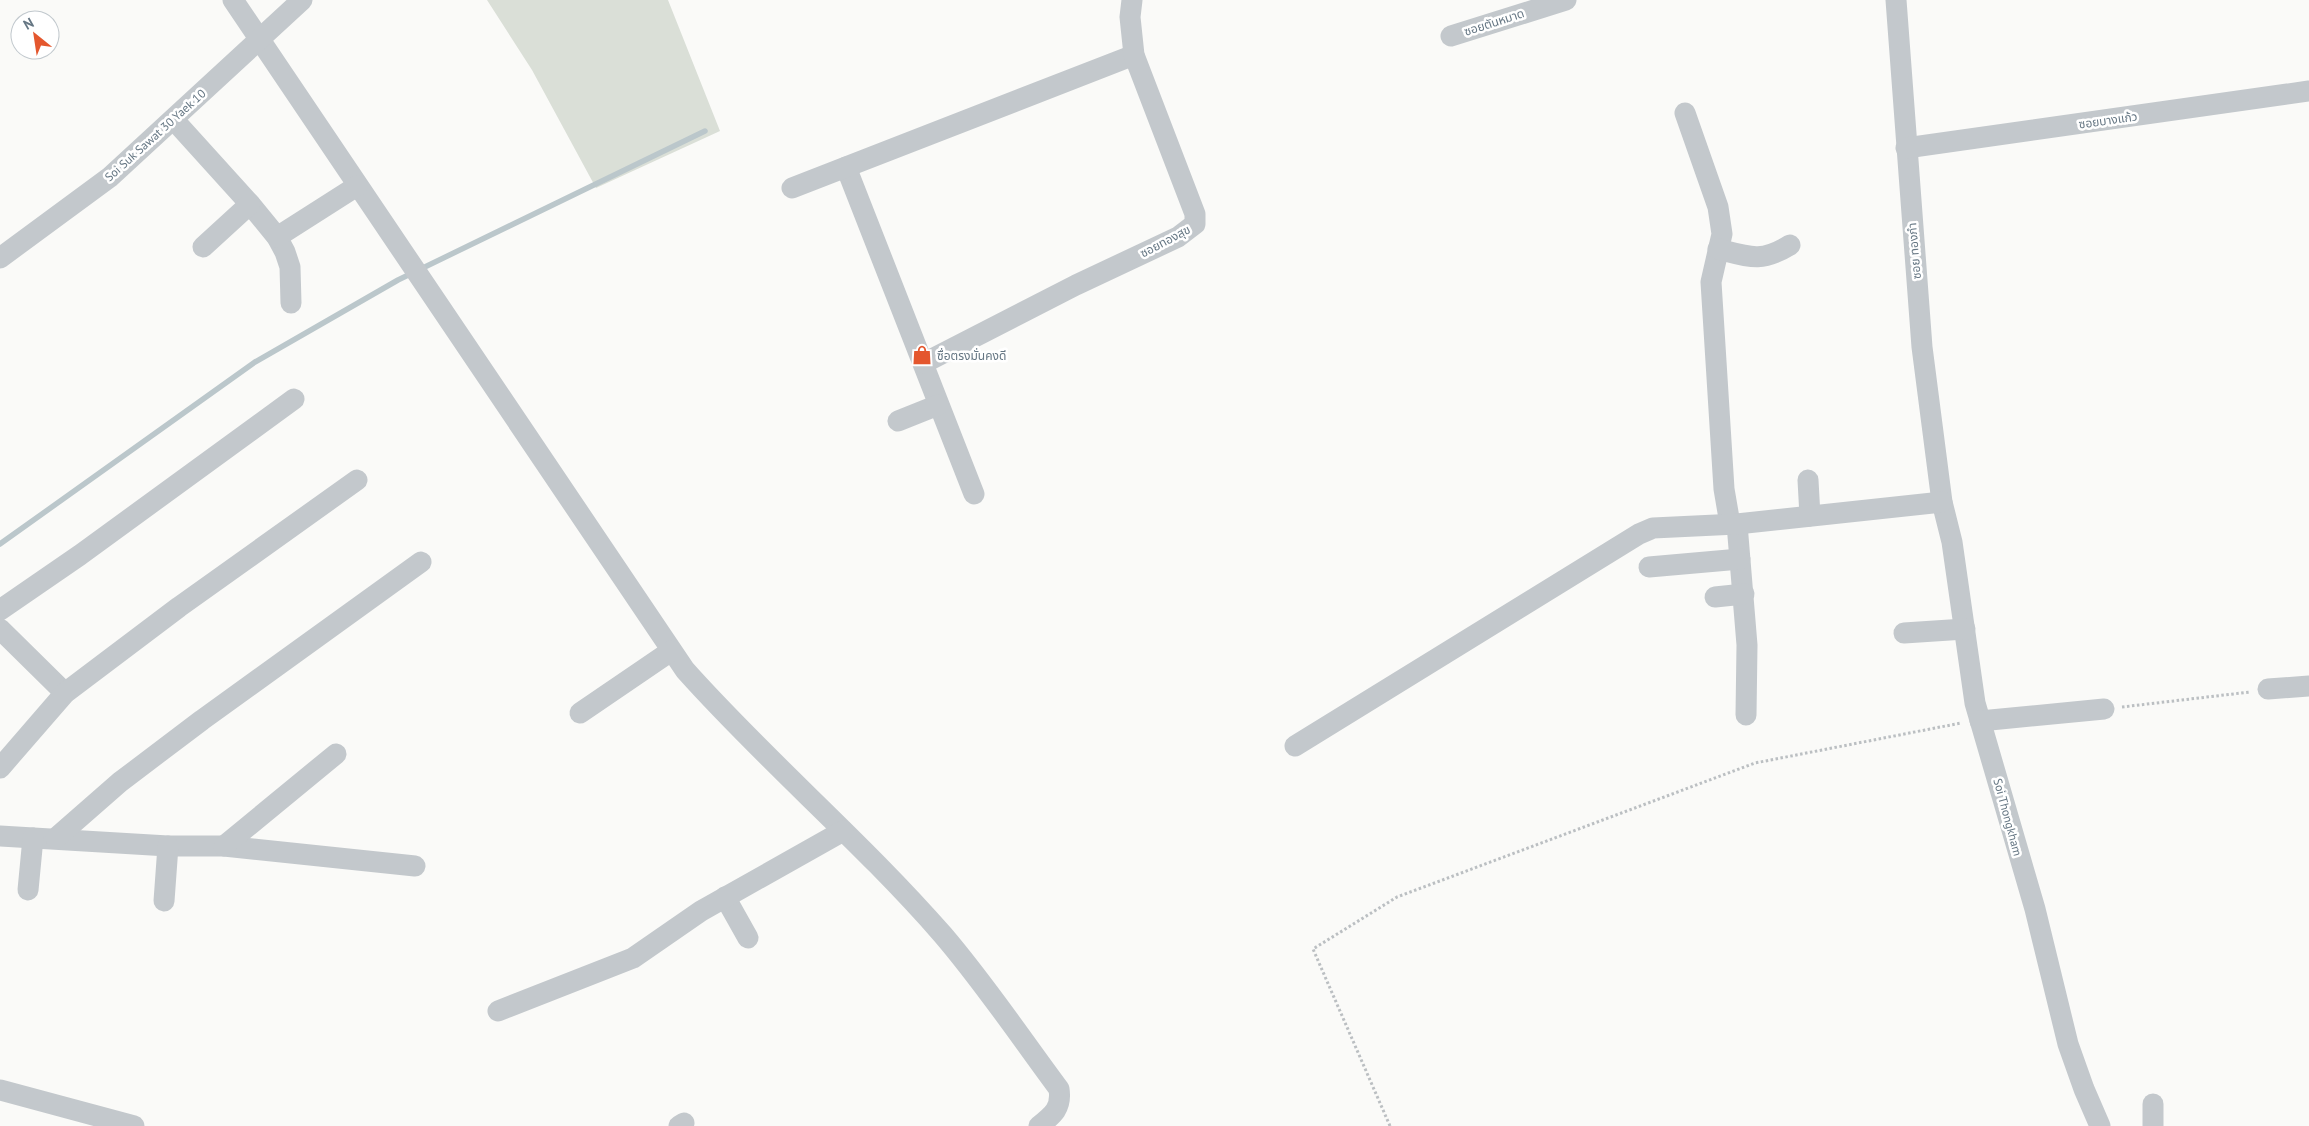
<svg xmlns="http://www.w3.org/2000/svg" width="2309" height="1126" font-family="'PT Sans','Noto Sans Thai',sans-serif">
<style>
.green{fill:#dadfd7}
.lines{fill:none;stroke-linecap:round;stroke-linejoin:round}
.stream{stroke:#bbc7cb;stroke-width:5.5}
.path{stroke:#bbbfc2;stroke-width:3;stroke-dasharray:2.5 2.5;stroke-linecap:butt}
.minor{stroke:#c3c8cc;stroke-width:21}
.labels{text-anchor:middle;dominant-baseline:central;stroke-width:5;stroke-linejoin:round;paint-order:stroke}
.street-label{font-size:12px;fill:#657683;stroke:#fff}
.poi-label{font-size:12px;fill:#657683;stroke:#fff;text-anchor:start}
</style>
<rect width="100%" height="100%" fill="#fafaf8"/>
<polygon class="green" points="487,0 668,0 720,131 596,188 532,70"/>
<g class="lines">
<polyline class="stream" points="0,544 255,362 398,280 705,131"/>
<g class="path">
<polyline points="2122,707 2250,692"/>
<polyline points="1390,1126 1313,949 1397,897 1755,763 1961,723"/>
</g>
<g class="minor">
<path d="M233,0L685,670C767,762 862,842 943,935C985,984 1021,1038 1059,1089C1062,1108 1053,1115 1039,1126"/>
<polyline points="1896,0 1922,347 1942,502 1952,542 1975,703 2035,909 2068,1044 2084,1089 2100,1126"/>
<polyline points="1451,36 1566,0"/>
<polyline points="1685,113 1718,207 1722,234 1711,282 1724,489 1730,524"/>
<polyline points="174,120 250,204 277,237 285,252 290,267 291,303"/>
<polyline points="1906,148 2309,91"/>
<polyline points="846,167 974,494"/>
<polyline points="792,188 1134,55"/>
<polyline points="277,237 357,186"/>
<polyline points="203,247 250,204"/>
<path d="M1718,249C1749,257 1761,263 1790,245"/>
<polyline points="0,258 110,177 302,0"/>
<polyline points="924,363 1076,285 1178,237 1195,224 1195,214 1134,55 1130,17 1132,0"/>
<polyline points="898,421 938,405"/>
<polyline points="1808,480 1810,516"/>
<polyline points="1737,524 1747,645 1746,715"/>
<polyline points="1649,567 1740,559"/>
<polyline points="1715,597 1744,594"/>
<polyline points="0,610 80,555 294,399"/>
<polyline points="0,629 65,693"/>
<polyline points="1904,633 1965,629"/>
<polyline points="2268,689 2309,686"/>
<polyline points="580,713 671,651"/>
<polyline points="1980,721 2104,709"/>
<polyline points="1295,746 1639,534 1653,528 1737,524 1942,502"/>
<polyline points="0,768 65,693 179,607 357,480"/>
<polyline points="0,836 168,846 224,846 415,866"/>
<polyline points="56,838 120,782 202,720 421,562"/>
<polyline points="224,846 336,754"/>
<polyline points="28,890 33,838"/>
<polyline points="725,897 748,938"/>
<polyline points="164,901 168,846"/>
<polyline points="498,1011 633,958 701,911 843,831"/>
<polyline points="0,1090 134,1126"/>
<polyline points="679,1126 684,1123"/>
<polyline points="2153,1126 2153,1104"/>
</g>
</g>
<defs>
<symbol id="shop-bare" viewBox="-9 -9 18 18"><path d="M-5-2.5h2.3a2.7 3.5 0 0 1 5.4 0H5L5.5 6h-11ZM-1.5-2.5h3a1.5 2.3 0 0 0-3 0Z" fill="#e4572e" stroke="#fff" stroke-width="2.5" paint-order="stroke"/></symbol>
</defs>
<g fill-rule="evenodd">
<use href="#shop-bare" x="908" y="341" width="28" height="28"/>
</g>
<g class="labels">
<g class="street-label">
<text transform="translate(1494 22) rotate(-18)">ซอยตันหมาด</text>
<text transform="translate(2108 120) rotate(-8)">ซอยบางแก้ว</text>
<text transform="translate(155 135) rotate(-42)">Soi Suk Sawat 30 Yaek 10</text>
<text transform="translate(1165 241) rotate(-28)">ซอยทองสุข</text>
<text transform="translate(1914 251) rotate(-95)">ซอย ทองภํา</text>
<text transform="translate(2008 817) rotate(75)">Soi Thongkham</text>
</g>
<g class="poi-label">
<text x="937" y="355">ซื่อตรงมั่นคงดี</text>
</g>
</g>
<g transform="translate(35 35) rotate(330)"><circle r="24" fill="#ffffff" stroke="#c1c8cd"/>
<path d="M0-4L9 19L0 12L-9 19Z" fill="#e4572e"/>
<text y="-8" font-size="14" font-weight="bold" text-anchor="middle" fill="#657683">N</text>
</g>
</svg>
